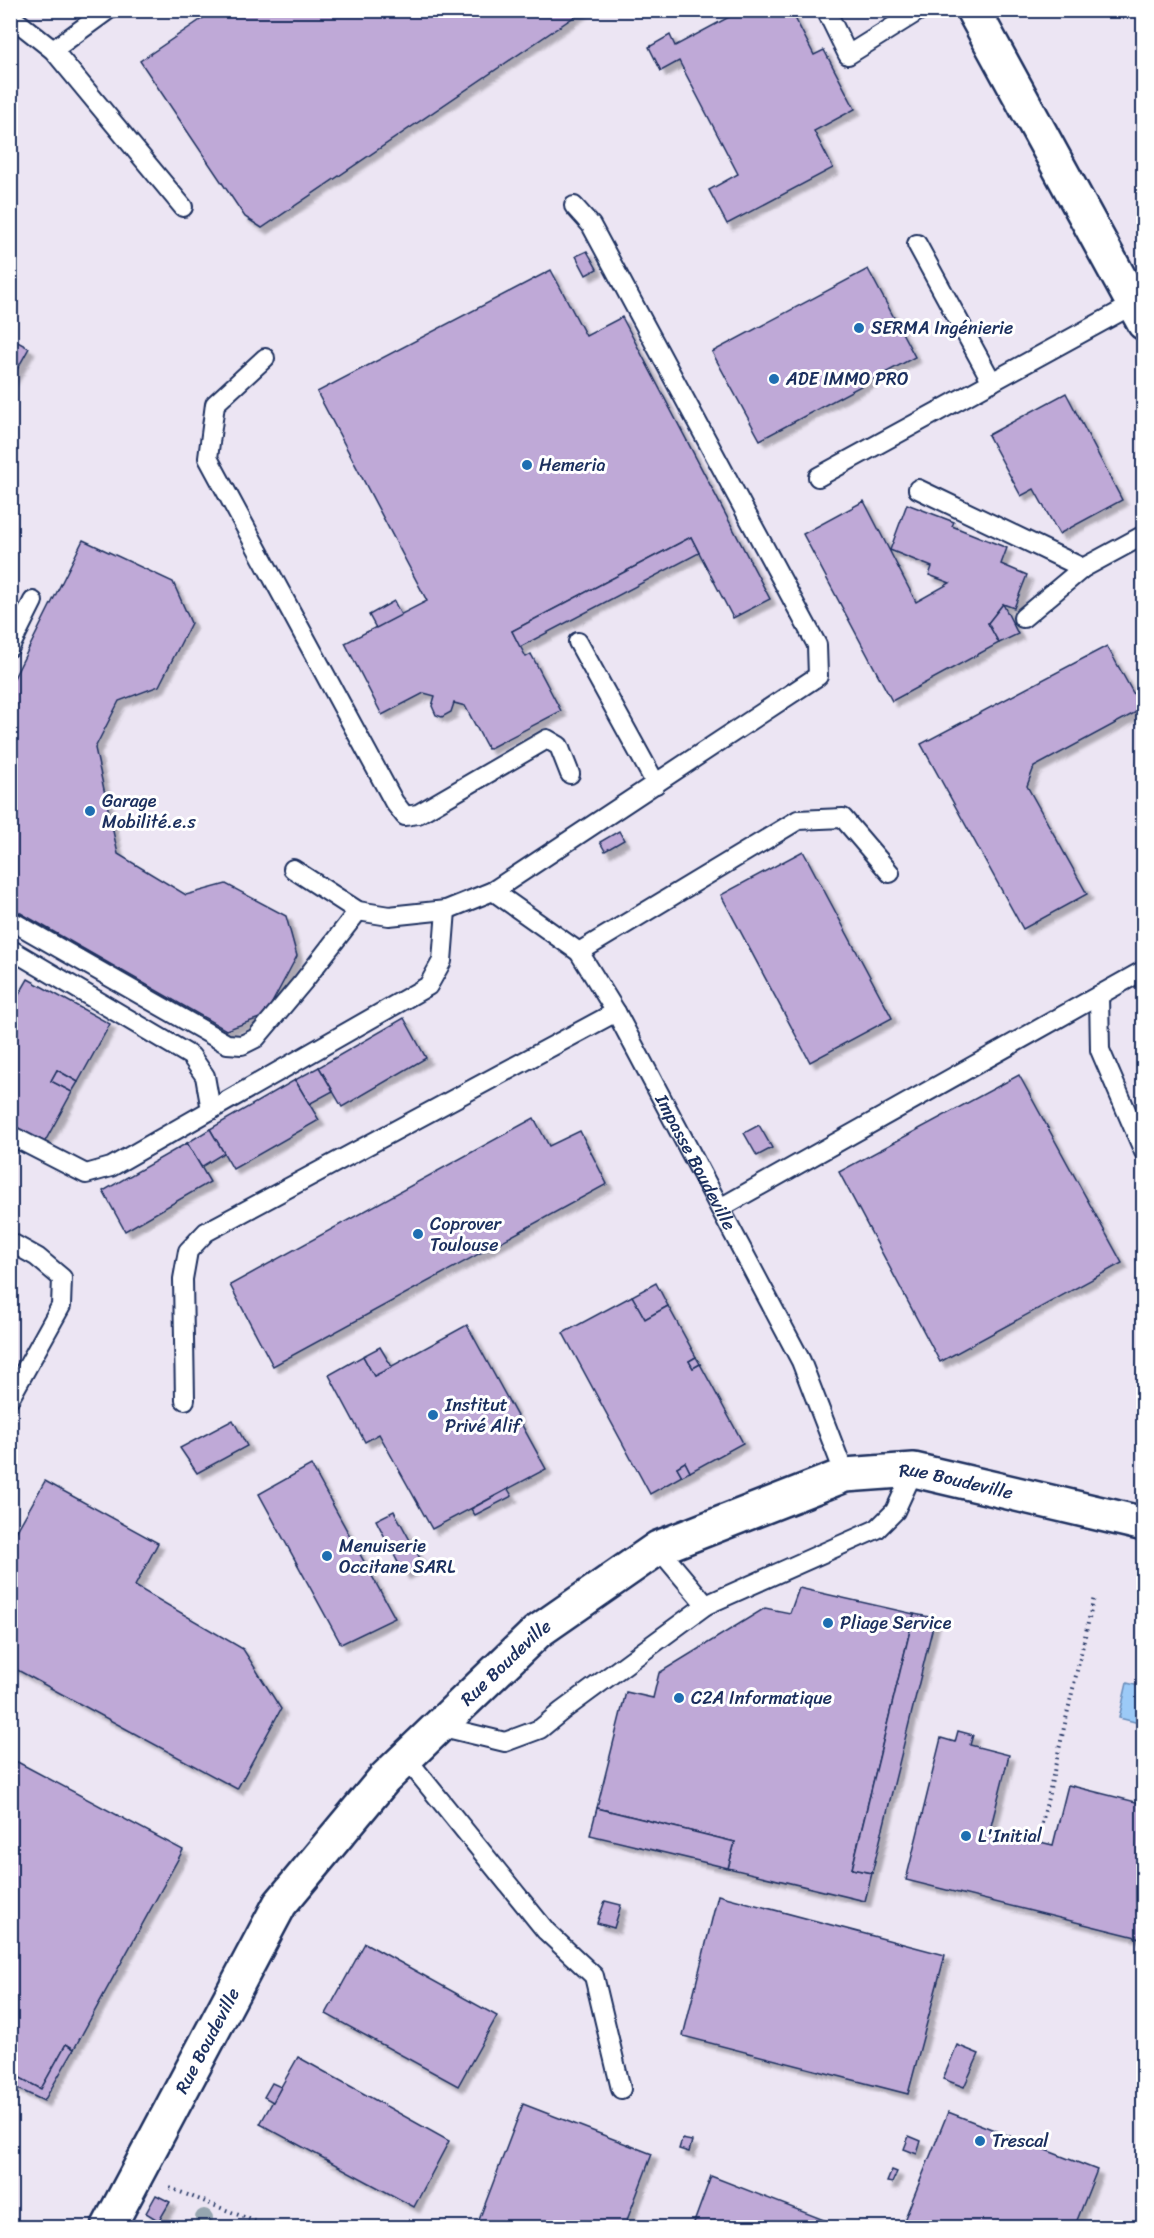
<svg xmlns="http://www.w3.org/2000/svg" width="1154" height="2238" font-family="Sriracha,sans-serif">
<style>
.built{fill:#ece5f3}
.water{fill:#9ccaf7;stroke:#688cba;stroke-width:1.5}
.building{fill:#bfa9d7;stroke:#1b2f5e;stroke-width:1.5;filter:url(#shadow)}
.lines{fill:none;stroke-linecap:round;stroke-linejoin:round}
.lane-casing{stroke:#1b2f5e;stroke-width:22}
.street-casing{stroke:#1b2f5e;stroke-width:38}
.path{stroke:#1b2f5e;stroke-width:4;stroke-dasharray:1.5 4.5;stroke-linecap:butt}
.lane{stroke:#fff;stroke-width:18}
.street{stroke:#fff;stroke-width:33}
.tree{fill:#96a6b0}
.poi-dot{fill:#1f6fb2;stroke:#fff;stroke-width:2}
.labels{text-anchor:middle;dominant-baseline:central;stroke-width:6;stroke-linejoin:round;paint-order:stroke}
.poi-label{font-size:18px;fill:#1b2f5e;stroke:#fff;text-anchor:start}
.street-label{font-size:18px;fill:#1b2f5e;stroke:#fff}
</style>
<defs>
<filter id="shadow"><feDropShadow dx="5.5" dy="5.5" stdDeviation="1.5" flood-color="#0004"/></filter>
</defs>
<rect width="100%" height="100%" fill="#fff"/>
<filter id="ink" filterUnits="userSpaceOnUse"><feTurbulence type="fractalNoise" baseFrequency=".0167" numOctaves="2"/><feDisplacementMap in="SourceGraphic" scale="12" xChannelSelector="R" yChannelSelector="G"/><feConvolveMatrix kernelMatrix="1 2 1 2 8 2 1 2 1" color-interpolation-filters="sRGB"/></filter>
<g filter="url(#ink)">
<polygon class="built" points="11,11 1143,11 1143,2227 11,2228"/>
<polygon class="water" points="1127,1683 1143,1687 1143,1724 1119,1718"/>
<g class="building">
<polygon points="215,10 584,10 262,228 245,217 140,61"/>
<polygon points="742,10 791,10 814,55 824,50 855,109 814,131 833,168 727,224 709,190 738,174 679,61 661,71 649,47 670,35 675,46"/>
<polygon points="587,251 597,269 586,275 576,256"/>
<polygon points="868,269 915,357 760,440 712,352"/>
<polygon points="551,270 586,336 622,317 770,599 733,618 691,537 512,631 526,657 531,654 561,711 488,749 465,706 454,703 451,712 442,717 436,715 432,706 435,696 424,693 382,715 345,643 427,601 317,392"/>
<polygon points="10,338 29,348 10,382"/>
<polygon points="1066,393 1122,500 1059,534 1034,489 1021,496 988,435"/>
<polygon points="864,501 916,602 950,583 929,575 932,567 890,550 907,504 954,522 952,526 1007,548 1001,564 1027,575 1014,608 1003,604 988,623 999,643 892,701 803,534"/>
<polygon points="691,537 699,553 520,647 512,631"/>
<polygon points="83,540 173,582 191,623 159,686 119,701 95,748 118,854 186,895 226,884 286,916 297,956 265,1016 226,1030 10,907 10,686"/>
<polygon points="394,601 401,615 376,628 369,615"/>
<polygon points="1003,604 1018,634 999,643 988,623"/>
<polygon points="1107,646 1142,709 1034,767 1027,786 1087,894 1023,929 921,744"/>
<polygon points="619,831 624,840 605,851 600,842"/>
<polygon points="803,851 892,1018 810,1062 721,895"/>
<polygon points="28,979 110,1024 78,1082 57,1070 51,1081 72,1092 43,1145 10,1127 10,1010"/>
<polygon points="404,1018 426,1058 342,1107 319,1067"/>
<polygon points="319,1067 333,1091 309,1104 295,1080"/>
<polygon points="57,1070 78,1082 72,1092 51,1081"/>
<polygon points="1019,1075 1122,1263 940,1362 839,1172"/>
<polygon points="295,1080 319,1120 233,1169 210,1129"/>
<polygon points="534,1118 549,1146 580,1131 607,1184 273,1366 230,1285"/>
<polygon points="759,1125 772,1148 757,1156 744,1133"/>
<polygon points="210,1129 224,1153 201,1167 187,1143"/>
<polygon points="187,1143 210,1182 125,1231 103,1191"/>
<polygon points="656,1283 668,1306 645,1319 632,1296"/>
<polygon points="632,1296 645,1319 668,1306 696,1357 689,1361 693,1368 700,1364 743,1443 690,1472 685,1462 677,1467 682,1476 650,1494 563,1333"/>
<polygon points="467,1325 546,1469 432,1529 379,1434 365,1442 329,1375 363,1356 374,1376"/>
<polygon points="380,1347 392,1367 374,1376 363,1356"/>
<polygon points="696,1357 700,1364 693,1368 689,1361"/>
<polygon points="233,1420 247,1446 197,1473 180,1448"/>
<polygon points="685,1462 690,1472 682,1476 677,1467"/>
<polygon points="311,1465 395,1618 341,1644 259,1494"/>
<polygon points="45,1481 158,1543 135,1586 243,1649 281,1709 237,1789 10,1666 10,1543"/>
<polygon points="508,1489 512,1496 475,1515 471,1509"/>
<polygon points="394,1511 423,1564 404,1574 376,1520"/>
<polygon points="799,1588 914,1614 852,1869 872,1873 865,1901 728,1868 735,1842 597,1808 626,1692 653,1698 659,1673 765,1608 790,1613"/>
<polygon points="914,1614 935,1618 872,1873 852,1869"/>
<polygon points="958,1731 973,1735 970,1745 1009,1755 990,1830 1053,1845 1068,1785 1144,1804 1144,1939 906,1880 941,1738 955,1742"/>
<polygon points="10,1758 183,1850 74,2049 66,2044 41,2089 10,2073"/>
<polygon points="597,1808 735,1842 728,1868 590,1835"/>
<polygon points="718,1895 945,1955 908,2094 683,2036"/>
<polygon points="605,1901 621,1905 614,1928 597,1923"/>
<polygon points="365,1943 497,2016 458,2086 326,2014"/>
<polygon points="66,2044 74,2049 44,2101 10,2085 11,2073 41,2089"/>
<polygon points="957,2045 979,2054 964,2087 943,2079"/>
<polygon points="298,2057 449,2141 414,2207 260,2124"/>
<polygon points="272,2083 281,2087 273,2102 264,2097"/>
<polygon points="523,2104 652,2154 624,2228 476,2228"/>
<polygon points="948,2112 1097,2170 1074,2228 901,2228"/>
<polygon points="909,2136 921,2141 917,2154 904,2149"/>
<polygon points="682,2139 692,2141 689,2152 679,2149"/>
<polygon points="892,2170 897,2172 892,2183 887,2182"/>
<polygon points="711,2176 842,2227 842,2228 692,2228"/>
<polygon points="156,2195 170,2202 159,2221 146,2213"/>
</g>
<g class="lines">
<defs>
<g id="lane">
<polyline points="826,10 848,55 920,10"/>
<polyline points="10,16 53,50 183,207"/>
<polyline points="53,50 108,10"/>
<polyline points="917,244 992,382"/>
<polyline points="265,358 215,404 208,458 394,802 405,816 418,814 547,739 559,746 570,774"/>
<polyline points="818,477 1134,304"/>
<polyline points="918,489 1083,568"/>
<polyline points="1023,618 1083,568 1144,535"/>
<polyline points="578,642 656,784"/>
<polyline points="10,647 33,601"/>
<polyline points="293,869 358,911 389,916 446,910 493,891 818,676 817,645 591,225 574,206"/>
<path id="s1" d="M493,891L579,952L616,1012L801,1361L845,1475"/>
<polyline points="10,920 227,1044 242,1045 256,1038 303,982 358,911"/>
<polyline points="10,949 191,1056 205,1076 211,1110"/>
<polyline points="579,952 798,820 843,818 890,873"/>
<polyline points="1099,995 1100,1050 1144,1152"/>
<polyline points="10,1135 86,1174 111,1167 428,986 442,961 446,910"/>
<polyline points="720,1208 1144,970"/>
<polyline points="10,1242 37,1257 62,1278 61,1306 10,1398"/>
<polyline points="185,1400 183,1279 188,1251 206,1232 616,1012"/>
<polyline points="658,1548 706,1605"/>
<polyline points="439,1726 505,1742 540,1729 562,1711 706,1605 877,1529 895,1511 914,1470"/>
<polyline points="406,1758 546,1931 594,1976 621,2089"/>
</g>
<g id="street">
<polyline points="973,10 1144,323"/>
<path id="s2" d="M108,2228L280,1904L384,1779L537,1632L658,1548L845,1475L914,1470L1144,1524"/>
</g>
</defs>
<use href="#lane" class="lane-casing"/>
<use href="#street" class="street-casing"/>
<g class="path">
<polyline points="1038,1841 1094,1597"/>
<polyline points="170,2188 272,2228"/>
</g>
<use href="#lane" class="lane"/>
<use href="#street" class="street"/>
</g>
<circle class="tree" cx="204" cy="2218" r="9"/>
</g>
<g class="poi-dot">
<circle cx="859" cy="328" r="6"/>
<circle cx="774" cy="379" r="6"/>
<circle cx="527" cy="465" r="6"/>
<circle cx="90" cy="811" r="6"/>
<circle cx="418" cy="1234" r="6"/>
<circle cx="433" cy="1415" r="6"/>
<circle cx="327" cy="1556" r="6"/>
<circle cx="828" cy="1623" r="6"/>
<circle cx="679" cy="1698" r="6"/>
<circle cx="966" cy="1836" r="6"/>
<circle cx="980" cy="2141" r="6"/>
</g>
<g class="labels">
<g class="poi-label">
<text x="871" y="328">SERMA Ingénierie</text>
<text x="786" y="379">ADE IMMO PRO</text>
<text x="539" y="465">Hemeria</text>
<text x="102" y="801">Garage<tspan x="102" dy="21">Mobilité.e.s</tspan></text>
<text x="430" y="1224">Coprover<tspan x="430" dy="21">Toulouse</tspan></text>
<text x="445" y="1405">Institut<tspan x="445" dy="21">Privé Alif</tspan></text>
<text x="339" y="1546">Menuiserie<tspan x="339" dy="21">Occitane SARL</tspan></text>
<text x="840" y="1623">Pliage Service</text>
<text x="691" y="1698">C2A Informatique</text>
<text x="978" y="1836">L'Initial</text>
<text x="992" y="2141">Trescal</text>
</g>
<g class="street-label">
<text stroke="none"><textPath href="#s1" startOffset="346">Impasse Boudeville</textPath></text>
<text stroke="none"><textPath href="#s2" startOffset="1202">Rue Boudeville</textPath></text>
<text stroke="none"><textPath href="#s2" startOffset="698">Rue Boudeville</textPath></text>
<text stroke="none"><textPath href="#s2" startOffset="212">Rue Boudeville</textPath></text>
</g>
</g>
<rect width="1154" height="2238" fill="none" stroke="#fff" stroke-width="36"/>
<rect x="18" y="18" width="1118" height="2202" fill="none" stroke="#1b2f5e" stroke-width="2" filter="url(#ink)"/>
</svg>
